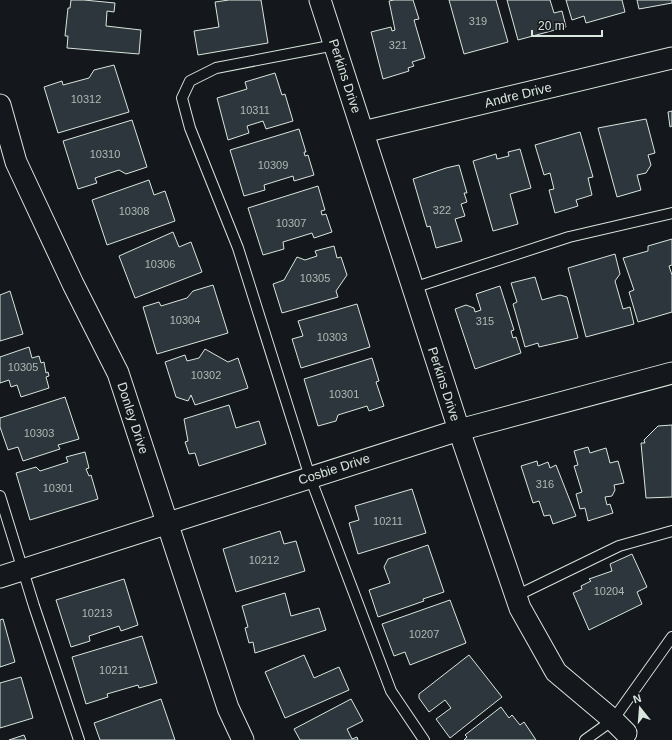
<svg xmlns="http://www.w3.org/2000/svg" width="672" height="740" font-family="Helvetica,sans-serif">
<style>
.building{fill:#2c363c;stroke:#d8e6dc}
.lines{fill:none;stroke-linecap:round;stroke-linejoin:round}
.lane-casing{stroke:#d8e6dc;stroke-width:12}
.street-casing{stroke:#d8e6dc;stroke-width:23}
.lane{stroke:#14181c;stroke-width:10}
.street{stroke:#14181c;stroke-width:21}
.labels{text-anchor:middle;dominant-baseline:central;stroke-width:3;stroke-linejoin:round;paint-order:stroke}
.number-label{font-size:11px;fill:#adbab4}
.street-label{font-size:13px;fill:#d8e6dc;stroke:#14181c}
</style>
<rect width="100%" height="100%" fill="#14181c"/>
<g class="building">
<polygon points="71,0 84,0 115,3 114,12 107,11 106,26 141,30 139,54 67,48 68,36 65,36 68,8 70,8"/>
<polygon points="229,0 261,0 268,43 198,55 194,31 219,27 215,2"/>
<polygon points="394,0 413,0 419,19 414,20 425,58 412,62 414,66 408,68 409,71 383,79 371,32 391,27 392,31 395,30 389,1"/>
<polygon points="449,0 496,0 508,42 464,54"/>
<polygon points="507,0 550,0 554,13 562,11 566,27 518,40"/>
<polygon points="566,0 622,0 625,12 586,23 584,16 572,20"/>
<polygon points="637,0 672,0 672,3 639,9"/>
<polygon points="114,65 129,112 58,133 44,87 62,81 63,85 89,78 94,70"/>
<polygon points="275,73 282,95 285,94 293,121 266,129 263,121 247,126 249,133 228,140 217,98 247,89 245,82"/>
<polygon points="672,111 672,126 670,127 668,112"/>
<polygon points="646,119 655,153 648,155 651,165 646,173 637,175 641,190 617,197 598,128"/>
<polygon points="132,120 147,167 126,174 119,170 95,178 97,183 78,189 63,141"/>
<polygon points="299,129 306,152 304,152 305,156 308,155 314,175 294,181 293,176 264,185 265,190 244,196 230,150"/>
<polygon points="580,132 593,177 588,178 592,195 576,200 578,206 555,213 549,190 554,189 550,173 544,175 535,145"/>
<polygon points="520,149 531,188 510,194 518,224 493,231 473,161 496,154 497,159 509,156 508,152"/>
<polygon points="459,165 467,193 464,193 467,202 461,204 465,216 455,219 462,241 436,248 430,226 427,227 413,179 446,168"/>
<polygon points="149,180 154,195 165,191 175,221 107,245 92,200"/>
<polygon points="318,186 325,210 321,211 322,215 326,214 332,232 314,238 312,233 283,242 284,249 263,255 248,208"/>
<polygon points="173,232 179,247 191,242 202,272 135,298 119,256"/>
<polygon points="672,239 672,265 669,266 672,275 672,312 638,322 629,292 634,290 623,258 648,251 648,246"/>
<polygon points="334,246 337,258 341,257 347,275 336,291 338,297 282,313 273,284 284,280 297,257 305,260 317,256 315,251"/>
<polygon points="615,254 620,274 615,281 623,309 630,307 634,324 586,337 568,268"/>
<polygon points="535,277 542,300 560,295 567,297 578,338 539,347 538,343 525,347 513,304 517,302 511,283"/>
<polygon points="213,285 228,333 157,354 143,307 159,302 161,306 187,298 193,291"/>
<polygon points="500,286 514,330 511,331 513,338 516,337 521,353 475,369 455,309 466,305 474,308 475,312 481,310 476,294"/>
<polygon points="10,291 23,334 0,341 0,295"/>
<polygon points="357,304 370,347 301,368 292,339 303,336 298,321"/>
<polygon points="29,347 32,358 39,356 41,363 44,362 46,373 48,372 49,376 46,377 49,388 21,397 17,385 11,387 9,380 0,383 0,357"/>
<polygon points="205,349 228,362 238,358 248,388 195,405 191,395 188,401 176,397 165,362 185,355 187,361 199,358"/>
<polygon points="372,358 379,381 376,382 384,406 369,411 367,406 338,415 336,421 318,426 304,379"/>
<polygon points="65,397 79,439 58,445 60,449 23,461 18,447 8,450 0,427 0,418"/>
<polygon points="229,405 236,428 259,421 266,444 199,466 195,453 189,454 185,442 188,441 184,419"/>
<polygon points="672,425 672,497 646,498 641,443 645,443 644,440 658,426"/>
<polygon points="588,447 590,453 606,448 610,463 618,461 624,483 614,485 615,490 612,496 605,497 607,505 610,504 613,513 588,521 585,508 580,509 576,494 582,492 574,466 578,465 574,451"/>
<polygon points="85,452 89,468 86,469 89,476 91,475 98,499 30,520 16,473 36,467 40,471 68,462 66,457"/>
<polygon points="537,461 538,466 548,462 550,468 556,465 576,516 553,524 550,515 544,516 539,501 533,503 521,466"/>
<polygon points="412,489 426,533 358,554 349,523 359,520 355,506"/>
<polygon points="280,531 284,544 296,541 305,571 236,592 223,549"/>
<polygon points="428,545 444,592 423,599 424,601 378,617 369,590 390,583 384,567 388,559"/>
<polygon points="632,554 647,587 637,592 642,604 589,630 573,593 582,589 581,586 591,581 589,579 612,571 610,564"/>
<polygon points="124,579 138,625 121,631 119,626 89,636 90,641 71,647 56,600"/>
<polygon points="285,593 291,616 319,608 326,630 255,653 253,642 249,643 245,628 248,627 242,606"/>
<polygon points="450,600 466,643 410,665 405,652 394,656 382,624"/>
<polygon points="3,619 15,662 0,667 0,620"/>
<polygon points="142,636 157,683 139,688 138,685 107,694 108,697 86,704 72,657"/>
<polygon points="304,655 314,678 339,667 349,690 285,718 265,672"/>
<polygon points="469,655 502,697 450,738 436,719 451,708 445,700 429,712 419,698 419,694"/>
<polygon points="21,677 33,718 0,728 0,683"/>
<polygon points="161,699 175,740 100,740 94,723"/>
<polygon points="351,699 363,721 347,729 352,739 357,737 358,740 300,740 294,729"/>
<polygon points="501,707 509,718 512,715 520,725 524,722 536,740 464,740 467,737 465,735"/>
<polygon points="24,735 26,740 9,740"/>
</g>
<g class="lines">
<defs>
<g id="lane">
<polyline points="335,45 216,68 190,81 182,98 190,128 238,248 310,477 391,691 424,740"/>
<polyline points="413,288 569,237 672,213"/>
<polyline points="0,496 34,606 79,740"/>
<polyline points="516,596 619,546 672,531"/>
<polyline points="585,740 613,720 672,637"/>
</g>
<g id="street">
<polyline points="320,0 459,430 520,608 556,672 613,720 626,733"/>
<polyline points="0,105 16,162 73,284 118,373 228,708 243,740"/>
<polyline points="363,132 672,58"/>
<polyline points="0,577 459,430 672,373"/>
</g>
</defs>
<use href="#lane" class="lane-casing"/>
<use href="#street" class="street-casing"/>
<use href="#lane" class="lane"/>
<use href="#street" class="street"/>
</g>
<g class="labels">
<g class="number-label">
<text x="478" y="21">319</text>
<text x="398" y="45">321</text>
<text x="86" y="99">10312</text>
<text x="255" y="110">10311</text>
<text x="105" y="154">10310</text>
<text x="273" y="165">10309</text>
<text x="442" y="210">322</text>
<text x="134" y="211">10308</text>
<text x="291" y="223">10307</text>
<text x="160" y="264">10306</text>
<text x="315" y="278">10305</text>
<text x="185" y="320">10304</text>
<text x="485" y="321">315</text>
<text x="332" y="337">10303</text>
<text x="23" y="367">10305</text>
<text x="206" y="375">10302</text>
<text x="344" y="394">10301</text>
<text x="39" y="433">10303</text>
<text x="545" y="484">316</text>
<text x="58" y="488">10301</text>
<text x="388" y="521">10211</text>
<text x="264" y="560">10212</text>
<text x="609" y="591">10204</text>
<text x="97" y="613">10213</text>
<text x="424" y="634">10207</text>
<text x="114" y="670">10211</text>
</g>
<g class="street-label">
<text transform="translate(345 76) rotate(72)">Perkins Drive</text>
<text transform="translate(518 95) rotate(-14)">Andre Drive</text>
<text transform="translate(444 384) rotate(72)">Perkins Drive</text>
<text transform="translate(133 418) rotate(72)">Donley Drive</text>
<text transform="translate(334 469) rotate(-18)">Cosbie Drive</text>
</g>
</g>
<g transform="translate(640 708) rotate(343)" stroke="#14181c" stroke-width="3" paint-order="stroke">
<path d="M0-3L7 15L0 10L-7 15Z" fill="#d8e6dc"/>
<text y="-6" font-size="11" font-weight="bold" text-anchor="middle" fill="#d8e6dc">N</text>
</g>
<path d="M532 30v6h70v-6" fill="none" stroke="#d8e6dc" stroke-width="2"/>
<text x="538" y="30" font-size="12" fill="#d8e6dc" stroke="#14181c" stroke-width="3" paint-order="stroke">20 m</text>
</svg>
